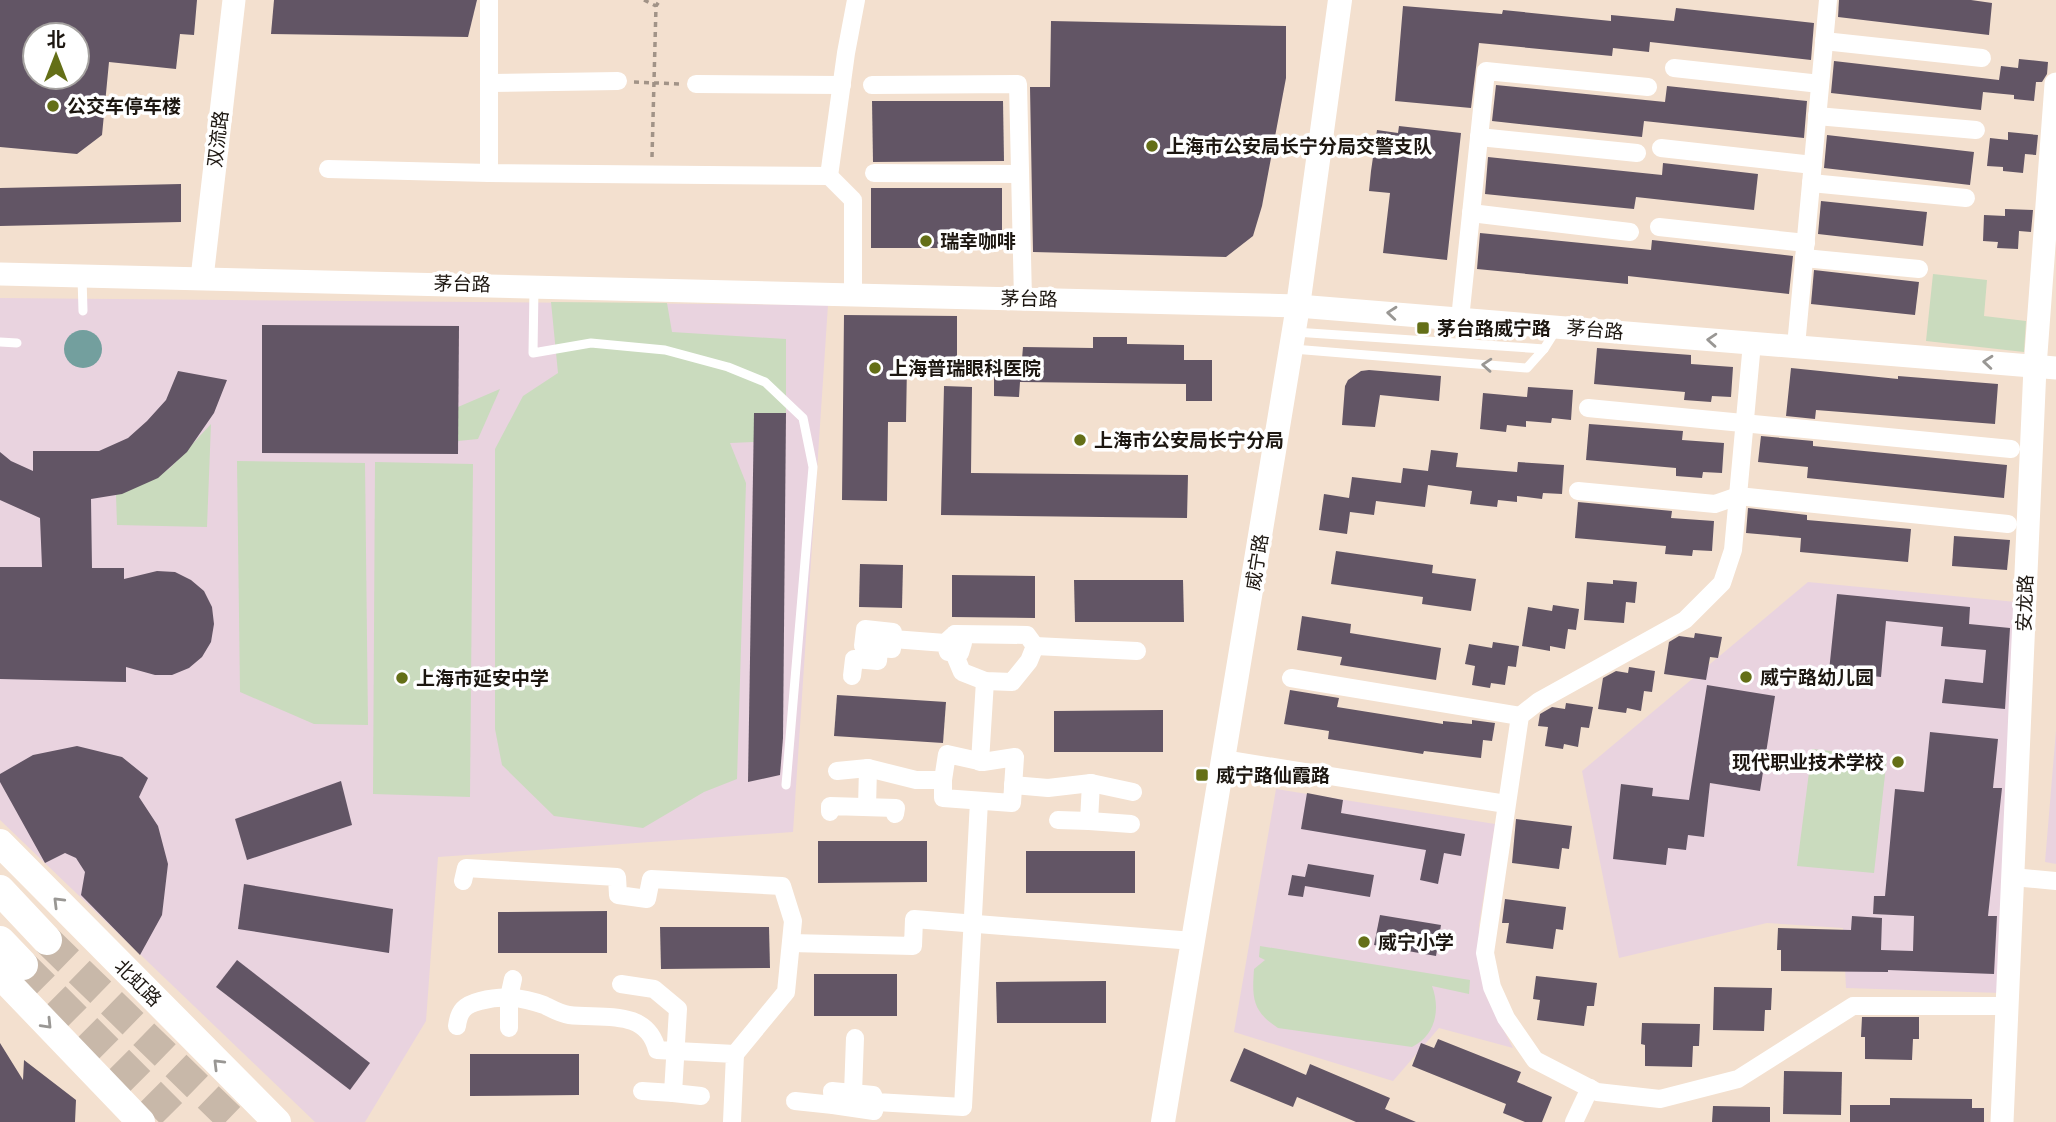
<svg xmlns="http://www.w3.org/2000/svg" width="2056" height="1122" font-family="'Fira Sans','Noto Sans SC',sans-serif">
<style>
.education{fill:#e9d3df}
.green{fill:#cadbbe}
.water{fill:#739f9e}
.building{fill:#625565;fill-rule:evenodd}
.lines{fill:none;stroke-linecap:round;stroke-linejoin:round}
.trunk-tunnel{stroke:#c8b8a9;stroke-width:30;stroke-dasharray:30 15;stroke-linecap:butt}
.path{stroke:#a19387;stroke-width:3.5;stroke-dasharray:5 5;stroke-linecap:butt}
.service{stroke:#fff;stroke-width:9}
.minor{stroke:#fff;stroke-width:18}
.tertiary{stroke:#fff;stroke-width:23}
.secondary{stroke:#fff;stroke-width:24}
.primary{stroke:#fff;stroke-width:28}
.trunk{stroke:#fff;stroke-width:30}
.oneway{stroke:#999794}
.poi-dot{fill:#646f17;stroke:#fff;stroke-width:2.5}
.labels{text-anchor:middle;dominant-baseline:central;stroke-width:7;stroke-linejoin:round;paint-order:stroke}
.poi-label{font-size:19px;font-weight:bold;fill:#1d1711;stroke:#fff;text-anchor:start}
.street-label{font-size:19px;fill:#1d1711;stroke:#fff}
</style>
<rect width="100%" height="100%" fill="#f3e0cf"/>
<g class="education">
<polygon points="0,298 828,305 793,832 438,857 426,1021 365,1122 315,1122 0,820"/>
<polygon points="1808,582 2016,602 2001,993 1846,988 1843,928 1767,923 1619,958 1582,771"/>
<polygon points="2056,730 2056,864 2045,862"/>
<polygon points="1276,789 1495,824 1479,925 1479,959 1486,996 1513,1048 1439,1028 1393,1081 1234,1032"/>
</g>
<g class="green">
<polygon points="1933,274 1987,280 1984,316 2026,321 2024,352 1926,341"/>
<polygon points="551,302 667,303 672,332 786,339 786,413 754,413 754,442 730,443 746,483 737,779 704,792 643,828 554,816 502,765 495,729 495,449 523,396 558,373"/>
<polygon points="500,389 478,439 458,441 458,407"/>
<polygon points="211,424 207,527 117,525 116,495 169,469"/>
<polygon points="237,461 365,463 368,725 314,724 240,692"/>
<polygon points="375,462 473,464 470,797 373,794"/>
<polygon points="1812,749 1887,757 1874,873 1797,866"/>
<path d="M1260,946L1470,980L1469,994L1432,986C1441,1010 1435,1036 1412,1047L1278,1028C1252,1011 1252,998 1254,969L1265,960L1259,957Z"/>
</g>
<circle class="water" cx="83" cy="349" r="19"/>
<g class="building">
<path d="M0,0H197L194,35L180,34L176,69L109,62L102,135L77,154L0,147ZM35,35H77V77H35Z"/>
<polygon points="274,0 477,0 468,37 271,34"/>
<polygon points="1839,0 1971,0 1992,3 1989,35 1838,17"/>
<polygon points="1403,6 1502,14 1503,10 1611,21 1611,15 1674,21 1676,8 1814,23 1811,60 1650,42 1649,52 1613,48 1612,56 1479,43 1471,108 1395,101"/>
<polygon points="1051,21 1286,26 1286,78 1262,206 1253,236 1226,257 1033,252 1030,87 1050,87"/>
<polygon points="2019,59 2048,62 2047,74 2042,82 2036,82 2034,101 2014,99 2014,95 1983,92 1981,110 1831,93 1834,61 1999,80 2001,66 2018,68"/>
<polygon points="1496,85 1665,102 1667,86 1807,101 1804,138 1644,121 1642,137 1492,121"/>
<polygon points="872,101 1003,101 1004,161 873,162"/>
<polygon points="1399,126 1461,133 1447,260 1383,253 1390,193 1369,191 1371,171 1377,130 1398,133"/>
<polygon points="2008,132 2038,135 2036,155 2025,154 2023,173 2003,171 2003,167 1987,166 1990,138 2008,140"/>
<polygon points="1827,135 1974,152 1970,185 1824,168"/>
<polygon points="1488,157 1662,175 1663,163 1758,174 1754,210 1636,197 1634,209 1485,194"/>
<polygon points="181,184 181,222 0,226 0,188"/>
<rect x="871" y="188" width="131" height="60"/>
<polygon points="1821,201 1927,212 1923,246 1818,234"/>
<polygon points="2005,209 2033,210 2031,232 2019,231 2018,249 1997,248 1998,242 1983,241 1984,215 2005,216"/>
<polygon points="1480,233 1651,250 1652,240 1793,256 1789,294 1628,276 1628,284 1477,269"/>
<polygon points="1814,270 1919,282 1915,315 1811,304"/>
<polygon points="844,315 957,316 957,366 907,365 906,422 888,422 887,501 842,500"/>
<polygon points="262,325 459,326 458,454 262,453"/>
<polygon points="1093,337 1127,337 1127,344 1184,345 1184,360 1212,360 1212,401 1186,401 1186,384 1020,382 1019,397 994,396 994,358 1022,359 1023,347 1093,348"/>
<polygon points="1597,348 1691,355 1691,364 1733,367 1731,397 1712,396 1711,402 1684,400 1685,392 1594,384"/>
<polygon points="1791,368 1898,379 1898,376 1998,384 1995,424 1816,410 1815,419 1786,416"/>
<polygon points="1369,370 1441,376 1439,401 1380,395 1375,427 1342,425 1345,386 1348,380 1361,371"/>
<polygon points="178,371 227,380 214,413 187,452 158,478 122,494 91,499 92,568 124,568 124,579 157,571 175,572 191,580 204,591 212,607 214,624 211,642 202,657 189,668 172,675 155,675 126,667 126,682 0,679 0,567 42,567 40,518 0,500 0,452 11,461 33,471 33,451 99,451 128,438 147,421 166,400"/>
<polygon points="944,386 972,387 971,473 1188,475 1187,518 941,515"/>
<polygon points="1528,387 1573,390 1571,420 1552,418 1551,423 1526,421 1526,427 1507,425 1506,432 1480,429 1483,393 1527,397"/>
<polygon points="754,413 786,413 783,738 780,775 748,782"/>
<polygon points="1589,424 1683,431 1682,440 1724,443 1722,473 1703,472 1702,478 1676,476 1676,468 1586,460"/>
<polygon points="1761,436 1813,441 1813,446 2007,465 2004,498 1807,478 1808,467 1758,462"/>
<polygon points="1431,450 1458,453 1456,467 1517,472 1518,462 1564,465 1562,494 1543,493 1542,499 1517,496 1517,502 1498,500 1497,507 1470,504 1472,491 1428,485 1425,507 1376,501 1374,515 1350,512 1347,534 1319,530 1324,494 1349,498 1352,477 1401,483 1403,468 1428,471"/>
<polygon points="1578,502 1672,511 1671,518 1714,521 1712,551 1693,550 1692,556 1665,554 1666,546 1575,538"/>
<polygon points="1748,508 1807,515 1807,520 1911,529 1908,562 1800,552 1801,538 1746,533"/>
<polygon points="1954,536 2010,540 2007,570 1952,566"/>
<polygon points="1336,551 1433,565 1432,573 1476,579 1471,611 1422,604 1423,597 1331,584"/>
<polygon points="860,564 903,565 902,608 859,607"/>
<polygon points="952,575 1035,576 1035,618 952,617"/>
<polygon points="1074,580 1183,580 1184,622 1075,622"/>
<polygon points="1613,580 1637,582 1635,603 1626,602 1624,623 1584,620 1587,582 1613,584"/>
<polygon points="1837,594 1970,607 1969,624 2010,628 2005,709 1942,703 1945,679 1983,683 1986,650 1941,646 1943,627 1886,621 1881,677 1829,671"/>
<polygon points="1553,605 1579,609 1576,630 1568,629 1565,649 1550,646 1550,651 1522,646 1528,607 1552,611"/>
<polygon points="1302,616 1351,624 1350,633 1441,648 1436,680 1340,665 1342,657 1297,650"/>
<polygon points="1695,633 1722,637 1718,658 1710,657 1706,680 1664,674 1669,642 1679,636 1694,638"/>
<polygon points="1493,642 1519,646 1516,667 1508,666 1505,685 1491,683 1490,688 1472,685 1475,666 1465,664 1469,644 1492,648"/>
<polygon points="1629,667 1655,671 1652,692 1644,691 1641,711 1627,708 1626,713 1598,709 1603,678 1616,671 1628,673"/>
<polygon points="1707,685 1775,696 1760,791 1710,783 1704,837 1688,835 1686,850 1668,848 1666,865 1613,859 1621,784 1653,788 1652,796 1689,800"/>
<polygon points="1290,690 1339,698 1337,707 1443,724 1443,721 1472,724 1472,720 1495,723 1492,741 1483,740 1481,758 1424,751 1423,754 1328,739 1329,731 1284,724"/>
<polygon points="837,695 946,702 943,743 834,736"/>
<polygon points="1566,703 1593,707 1589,728 1581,727 1578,747 1564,744 1563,749 1545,746 1548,727 1538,726 1540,714 1552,707 1565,709"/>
<polygon points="1163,710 1163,752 1054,752 1054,711"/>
<polygon points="1930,732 1998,739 1993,788 2002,788 1988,916 1997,916 1994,974 1888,970 1888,972 1781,971 1781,950 1777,950 1778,928 1851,930 1852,916 1882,918 1881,950 1913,951 1914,916 1873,914 1874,896 1885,896 1895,789 1924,792"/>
<polygon points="77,746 122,757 148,778 139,797 158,826 168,864 162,915 140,955 81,895 85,872 76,858 65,853 45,863 0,782 0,774 33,755"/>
<polygon points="341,781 352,825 247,860 235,819"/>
<polygon points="1307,793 1343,800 1341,813 1465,834 1461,856 1444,853 1438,884 1420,880 1426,850 1301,829"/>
<polygon points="1516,819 1572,826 1569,849 1562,848 1559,869 1512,863"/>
<polygon points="818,841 927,841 927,882 818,883"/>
<rect x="1026" y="851" width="109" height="42"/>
<polygon points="1308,864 1374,875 1370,897 1305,886 1303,897 1288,895 1292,875 1305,877"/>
<polygon points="244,884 393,909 389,953 238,929"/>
<polygon points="1505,899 1566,907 1563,930 1556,929 1553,949 1506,943 1509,923 1502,923"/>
<polygon points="607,911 607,953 498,953 498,912"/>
<polygon points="1380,915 1441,925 1436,956 1374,945"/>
<polygon points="660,927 769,927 770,968 661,969"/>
<polygon points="237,960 370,1063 350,1090 216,987"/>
<rect x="814" y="974" width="83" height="42"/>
<polygon points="1536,976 1597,983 1594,1006 1587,1006 1584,1026 1537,1020 1540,1000 1533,999"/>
<polygon points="1106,981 1106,1023 997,1023 996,982"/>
<polygon points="1714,987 1772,988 1771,1010 1765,1010 1764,1031 1713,1030"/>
<polygon points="1862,1017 1919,1017 1919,1039 1913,1039 1912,1060 1865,1059 1865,1037 1861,1037"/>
<polygon points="1642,1023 1700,1024 1699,1046 1693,1046 1692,1067 1645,1066 1645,1045 1641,1044"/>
<polygon points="1438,1039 1521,1072 1517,1082 1552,1097 1542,1122 1525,1122 1503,1113 1506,1104 1412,1066 1421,1043 1434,1048"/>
<polygon points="0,1043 23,1080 24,1060 76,1100 75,1122 0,1122"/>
<polygon points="1244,1048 1306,1075 1310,1064 1390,1098 1385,1109 1416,1122 1356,1122 1297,1097 1293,1107 1230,1081"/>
<polygon points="470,1054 579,1054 579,1095 470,1096"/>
<polygon points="1784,1071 1842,1072 1841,1115 1783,1114"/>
<polygon points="1890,1098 1972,1099 1972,1108 1984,1108 1984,1122 1850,1122 1850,1105 1890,1105"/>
<polygon points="1713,1106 1770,1107 1770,1122 1712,1122"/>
</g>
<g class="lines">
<g class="trunk-tunnel">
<polyline points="47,940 234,1122"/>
<polyline points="23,965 180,1122"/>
</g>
<g class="path">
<polyline points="644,0 656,6"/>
<polyline points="634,82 679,84"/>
<polyline points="652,157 656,6 660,0"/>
</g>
<g class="service">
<polyline points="82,277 83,311"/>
<polyline points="534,288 533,353 591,343 665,350 728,367 765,382 803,418 813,467 786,785"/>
<polyline points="1295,332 1544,349"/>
<polyline points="0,342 17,343"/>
<polyline points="1293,349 1527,368 1544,349 1556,330"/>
</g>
<g class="minor">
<polyline points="489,0 489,173 829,176 846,53 856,0"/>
<polyline points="1824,41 1982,58"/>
<polyline points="1674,68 1820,84"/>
<polyline points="489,83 618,81"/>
<polyline points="696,84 842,85"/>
<polyline points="872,85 1018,84 1023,299"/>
<polyline points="1817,116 1976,130"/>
<polyline points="1479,137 1637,153"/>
<polyline points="1661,148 1813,165"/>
<polyline points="328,169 489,173"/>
<polyline points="874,173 1020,174"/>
<polyline points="829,176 853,200 853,294"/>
<polyline points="1811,183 1966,198"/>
<polyline points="1471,213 1630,232"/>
<polyline points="1659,227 1806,243"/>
<polyline points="1804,258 1919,269"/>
<polyline points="1460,319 1486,71 1648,87"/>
<polyline points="1752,343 1733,550 1722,583 1685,620 1539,701 1520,716 1485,953 1492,987 1506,1018 1535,1060 1597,1092 1660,1099 1738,1079 1853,1006 2007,1006"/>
<polyline points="1796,346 1828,0"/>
<polyline points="1588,408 2011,449"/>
<polyline points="1578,491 1715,504 1738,496 2008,524"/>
<polyline points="893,639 945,643 948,652 960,653 963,643 955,634 945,643"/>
<polyline points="1035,646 1137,651"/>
<polyline points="954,653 962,672 985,681 1012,682 1029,661 1035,646 1027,635 955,634"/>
<polyline points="852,676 854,659 878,661 879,648 863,646 865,629 893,632 892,649 879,648"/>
<polyline points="1291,678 1520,716"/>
<polyline points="1223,759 1506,804"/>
<polyline points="980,762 985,681"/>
<polyline points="837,771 868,768 916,780 943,780 947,754 983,762 1015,757 1012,803 943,798 943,780"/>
<polyline points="1013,785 1048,788 1091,783 1133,792"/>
<polyline points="867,807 868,768"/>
<polyline points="830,812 830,806 896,808 895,814"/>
<polyline points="1058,820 1089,821 1091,783"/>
<polyline points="1089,821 1131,824"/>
<polyline points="2013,877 2056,881"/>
<polyline points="463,881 466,868 617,877 618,895 647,899 651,879 782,886 793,921 786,992 735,1054"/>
<polyline points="791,943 913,946 914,919 1193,941"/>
<polyline points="621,984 654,989 678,1009 673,1093 642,1091"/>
<path d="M457,1026C459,1011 464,1005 480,1001C503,995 521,997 544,1005C552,1009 561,1014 569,1015C602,1019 647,1008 657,1050L735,1054L732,1122"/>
<polyline points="509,1028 509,997 513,979"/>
<polyline points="673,1093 701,1096"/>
<polyline points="853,1093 855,1038"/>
<polyline points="795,1101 833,1105"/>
<polyline points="876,1102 873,1095 832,1091 833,1105 874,1111 876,1102 963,1107 979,801"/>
<polyline points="1574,1122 1590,1088"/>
</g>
<g class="tertiary">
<polyline points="0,274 1298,306 2056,368"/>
<polyline points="202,278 234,0"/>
<polyline points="2002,1122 2035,367 2056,84"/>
</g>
<polyline class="secondary" points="1163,1122 1298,306 1340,0"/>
<g class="primary">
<polyline points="0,843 277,1122"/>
<polyline points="0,975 141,1122"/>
</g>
<g class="trunk">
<polyline points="0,890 47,940"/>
<polyline points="0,941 23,965"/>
</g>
</g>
<defs><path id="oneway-chevron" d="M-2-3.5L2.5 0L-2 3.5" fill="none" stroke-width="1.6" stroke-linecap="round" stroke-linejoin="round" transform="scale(1.75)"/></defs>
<g class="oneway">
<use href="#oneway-chevron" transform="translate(1392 313) rotate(-175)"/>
<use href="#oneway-chevron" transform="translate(1712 340) rotate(-176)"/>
<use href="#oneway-chevron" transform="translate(1988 362) rotate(-175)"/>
<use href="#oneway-chevron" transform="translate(1487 365) rotate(-176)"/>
<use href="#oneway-chevron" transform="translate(58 902) rotate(-135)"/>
<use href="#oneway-chevron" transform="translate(47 1024) rotate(46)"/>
<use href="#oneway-chevron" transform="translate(218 1064) rotate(-135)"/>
</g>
<g class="poi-dot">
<circle cx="53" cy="106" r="7"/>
<circle cx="1152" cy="146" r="7"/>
<circle cx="926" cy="241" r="7"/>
<rect x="1416" y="321" width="14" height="14" rx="3.5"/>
<circle cx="875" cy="368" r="7"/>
<circle cx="1080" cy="440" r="7"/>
<circle cx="1746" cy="677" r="7"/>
<circle cx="402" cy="678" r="7"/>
<circle cx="1898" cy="762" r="7"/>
<rect x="1195" y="768" width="14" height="14" rx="3.5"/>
<circle cx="1364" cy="942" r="7"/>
</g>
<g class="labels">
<g class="poi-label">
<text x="67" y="106">公交车停车楼</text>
<text x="1166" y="146">上海市公安局长宁分局交警支队</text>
<text x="940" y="241">瑞幸咖啡</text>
<text x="1437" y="328">茅台路威宁路</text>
<text x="889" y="368">上海普瑞眼科医院</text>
<text x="1094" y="440">上海市公安局长宁分局</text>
<text x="1760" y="677">威宁路幼儿园</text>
<text x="416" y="678">上海市延安中学</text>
<text x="1884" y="762" text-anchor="end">现代职业技术学校</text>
<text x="1216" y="775">威宁路仙霞路</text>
<text x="1378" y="942">威宁小学</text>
</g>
<g class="street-label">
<text transform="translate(218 139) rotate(-83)">双流路</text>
<text transform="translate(462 284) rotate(1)">茅台路</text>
<text transform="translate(1029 299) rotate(1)">茅台路</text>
<text transform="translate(1595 330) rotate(5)">茅台路</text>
<text transform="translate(1257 562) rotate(-81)">威宁路</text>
<text transform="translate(2025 603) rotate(-88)">安龙路</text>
<text transform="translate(138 983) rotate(45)">北虹路</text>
</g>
</g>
<g transform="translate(56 56)"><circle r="33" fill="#ffffff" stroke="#a5a2a0" stroke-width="2"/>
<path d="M0-5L12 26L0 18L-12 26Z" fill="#646f17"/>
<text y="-10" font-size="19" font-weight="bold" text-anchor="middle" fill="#1d1711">北</text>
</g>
</svg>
